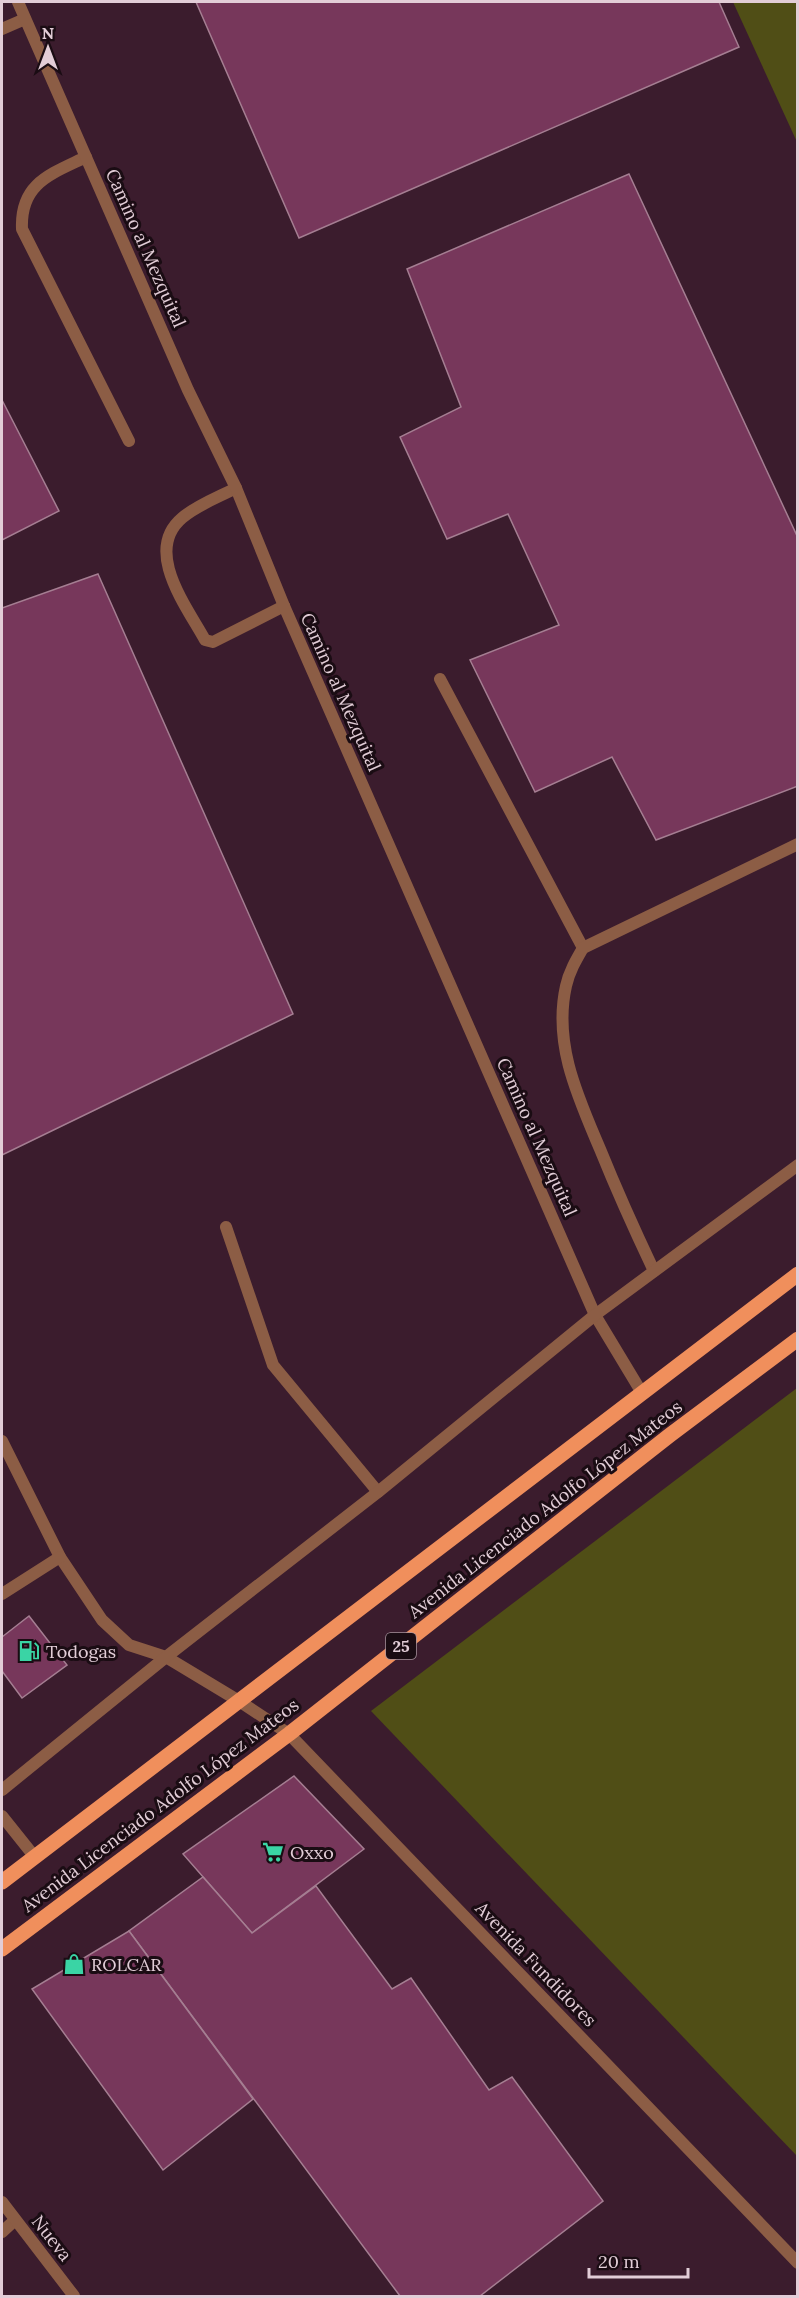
<svg xmlns="http://www.w3.org/2000/svg" width="799" height="2298" font-family="Lora,serif">
<style>
.green{fill:#504e16}
.building{fill:#77375b;stroke:#a57e92;stroke-width:1.5}
.lines{fill:none;stroke-linecap:round;stroke-linejoin:round}
.service{stroke:#8c5d45;stroke-width:12}
.minor{stroke:#8c5d45;stroke-width:12}
.tertiary{stroke:#8c5d45;stroke-width:12}
.primary{stroke:#f08f5c;stroke-width:15}
.labels{text-anchor:middle;dominant-baseline:central;stroke-width:6;stroke-linejoin:round;paint-order:stroke}
.shield{fill:#1a0c13;stroke:#a6939c;stroke-width:1.5}
.shield-label{font-size:16px;font-weight:bold;fill:#e2cdd7}
.street-label{font-size:18px;fill:#e2cdd7;stroke:#1a0c13}
.poi-label{font-size:18px;fill:#e2cdd7;stroke:#1a0c13;text-anchor:start}
</style>
<rect width="100%" height="100%" fill="#3b1c2d"/>
<g class="green">
<polygon points="733,2 797,2 797,142"/>
<polygon points="797,1388 797,2156 371,1711"/>
</g>
<g class="building">
<polygon points="196,2 719,2 739,47 299,238"/>
<polygon points="629,174 798,538 798,786 656,840 612,757 535,792 470,660 559,625 508,514 447,539 400,437 461,407 407,269"/>
<polygon points="2,400 59,511 2,540"/>
<polygon points="98,574 293,1014 2,1155 2,608"/>
<polygon points="29,1616 67,1665 22,1698 2,1671 2,1637"/>
<polygon points="294,1776 364,1849 252,1933 183,1854"/>
<polygon points="203,1877 252,1933 316,1886 392,1989 411,1978 489,2090 512,2077 603,2201 480,2296 400,2296 129,1931"/>
<polygon points="129,1931 253,2099 163,2170 32,1989"/>
</g>
<g class="lines">
<g class="service">
<polyline points="2,29 25,19"/>
<path d="M86,157C51,174 20,183 22,229L129,441"/>
<path d="M236,488C219,497 197,505 182,518C143,551 187,607 205,640L213,642L284,606"/>
<polyline points="440,679 583,948"/>
<polyline points="226,1227 273,1365 378,1492"/>
<path d="M654,1271C635,1231 617,1191 600,1149C578,1097 553,1044 566,986C569,972 576,960 583,948L798,844"/>
<polyline points="2,1441 60,1557 102,1620 129,1645 166,1657 239,1701"/>
<polyline points="2,1594 60,1557"/>
<polyline points="2,1816 34,1856"/>
<polyline points="2,2232 15,2220"/>
</g>
<g class="minor">
<polyline points="18,2 188,390 236,488 284,606 595,1315 642,1393"/>
<polyline points="2,1790 166,1657 378,1492 595,1315 798,1165"/>
<polyline points="2,2202 74,2296"/>
</g>
<polyline class="tertiary" points="239,1701 289,1734 798,2263"/>
<g class="primary">
<polyline points="2,1882 798,1274"/>
<polyline points="2,1949 289,1734 670,1435 798,1339"/>
</g>
</g>
<defs>
<symbol id="fuel-bare" viewBox="-9 -9 18 18"><path d="M-5.5-6h7V0h2V4h1.3V-2.5L3-4.5l.8-.8L6-3V5H2.5V1h-1V6h-7ZM-4.2-4.7v3.2H.2V-4.7Z" fill="#3ad4a5" stroke="#1a0c13" stroke-width="2.5" paint-order="stroke"/></symbol>
<symbol id="supermarket-bare" viewBox="-9 -9 18 18"><path d="M-6-5.5h2.5l.6 2H6L4.5 2H-2.5L-4.4-4H-6ZM-1.5 3.2a1.3 1.3 0 1 0 .1 0ZM3 3.2a1.3 1.3 0 1 0 .1 0Z" fill="#3ad4a5" stroke="#1a0c13" stroke-width="2.5" paint-order="stroke"/></symbol>
<symbol id="shop-bare" viewBox="-9 -9 18 18"><path d="M-5-2.5h2.3a2.7 3.5 0 0 1 5.4 0H5L5.5 6h-11ZM-1.5-2.5h3a1.5 2.3 0 0 0-3 0Z" fill="#3ad4a5" stroke="#1a0c13" stroke-width="2.5" paint-order="stroke"/></symbol>
</defs>
<g fill-rule="evenodd">
<use href="#fuel-bare" x="14" y="1636" width="30" height="30"/>
<use href="#supermarket-bare" x="258" y="1837" width="30" height="30"/>
<use href="#shop-bare" x="59" y="1949" width="30" height="30"/>
</g>
<g class="labels">
<rect class="shield" x="386" y="1633" width="30" height="26" rx="4.5"/>
<g class="shield-label">
<text x="401" y="1646">25</text>
</g>
<g class="street-label">
<text transform="translate(146 248) rotate(66)">Camino al Mezquital</text>
<text transform="translate(341 692) rotate(66)">Camino al Mezquital</text>
<text transform="translate(537 1137) rotate(66)">Camino al Mezquital</text>
<text transform="translate(545 1509) rotate(-38)">Avenida Licenciado Adolfo López Mateos</text>
<text transform="translate(160 1805) rotate(-37)">Avenida Licenciado Adolfo López Mateos</text>
<text transform="translate(536 1964) rotate(46)">Avenida Fundidores</text>
<text transform="translate(52 2238) rotate(52)">Nueva</text>
</g>
<g class="poi-label">
<text x="46" y="1651">Todogas</text>
<text x="290" y="1852">Oxxo</text>
<text x="91" y="1964">ROLCAR</text>
</g>
</g>
<rect width="799" height="2298" fill="none" stroke="#e2cdd7" stroke-width="6"/>
<g transform="translate(48 48)" stroke="#1a0c13" stroke-width="4.5" paint-order="stroke">
<path d="M0-4.5L10 22L0 15L-10 22Z" fill="#e2cdd7"/>
<text y="-9" font-size="16" font-weight="bold" text-anchor="middle" fill="#e2cdd7">N</text>
</g>
<path d="M589 2268v9h99v-9" fill="none" stroke="#e2cdd7" stroke-width="3"/>
<text x="598" y="2268" font-size="18" fill="#e2cdd7" stroke="#1a0c13" stroke-width="4.5" paint-order="stroke">20 m</text>
</svg>
